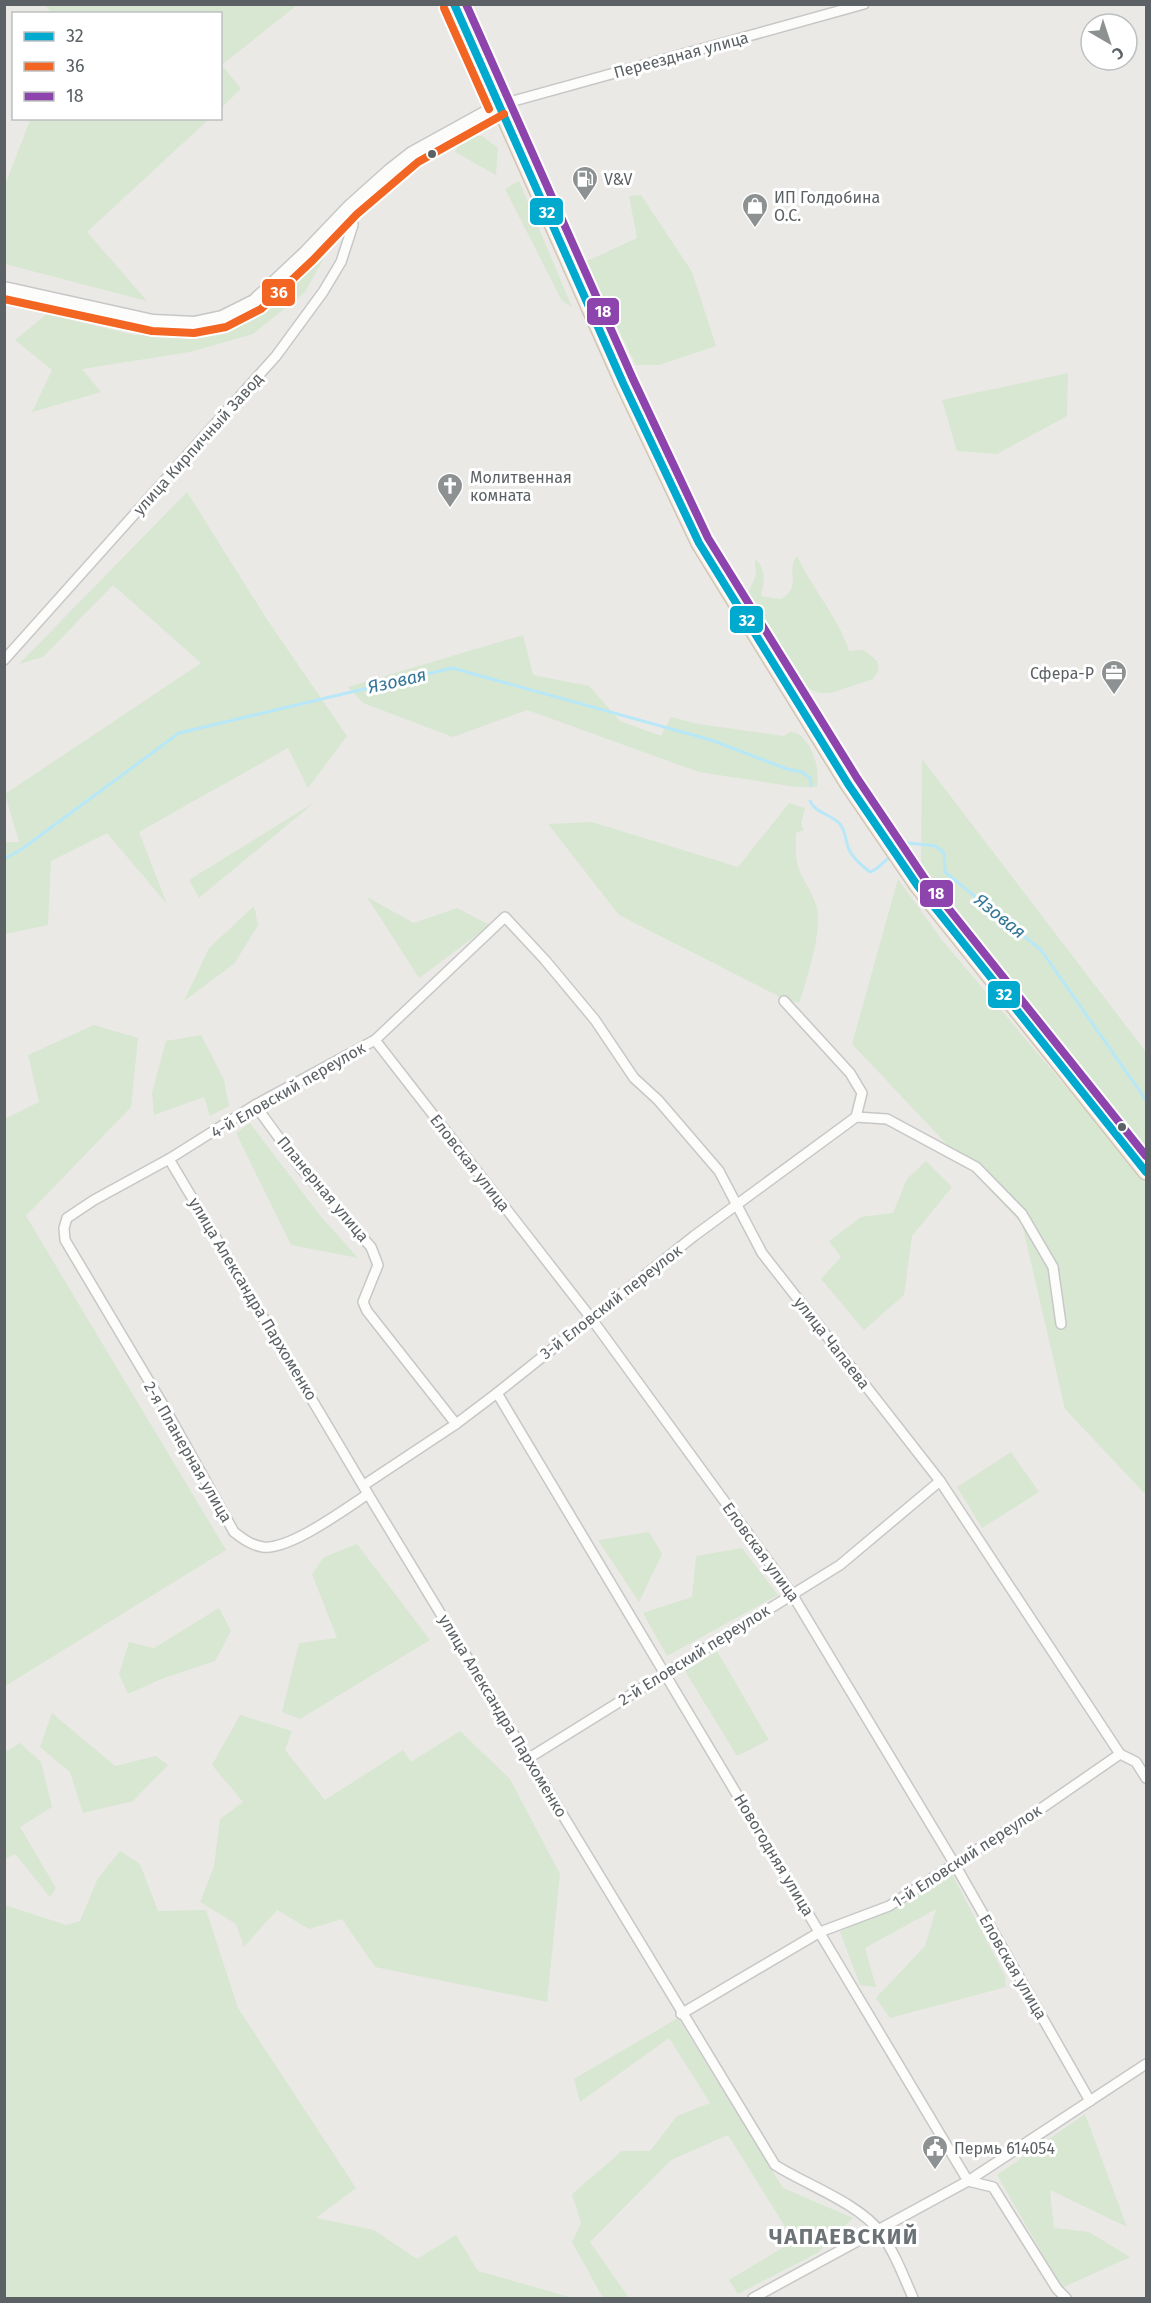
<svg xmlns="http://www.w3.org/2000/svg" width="1151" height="2303" font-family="'Fira Sans',sans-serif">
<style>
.green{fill:#d7e7d1}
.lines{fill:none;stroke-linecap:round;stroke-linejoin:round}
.stream{stroke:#b8e8f8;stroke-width:3}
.minor-casing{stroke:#c7c7c7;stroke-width:12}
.tertiary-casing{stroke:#c7c7c7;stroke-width:15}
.primary-casing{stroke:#d3c5b3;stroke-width:18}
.minor{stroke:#fcfcfb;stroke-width:9}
.tertiary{stroke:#fcfcfb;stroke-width:12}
.primary{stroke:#f3eee7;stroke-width:15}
.bus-1-casing{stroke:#fff;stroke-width:12}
.bus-2-casing{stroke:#fff;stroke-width:12}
.bus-3-casing{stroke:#fff;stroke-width:12}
.bus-1{stroke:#00a9ce;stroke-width:8}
.bus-2{stroke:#f26522;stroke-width:8}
.bus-3{stroke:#8e44ad;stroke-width:8}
.bus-dot{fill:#5b6164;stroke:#fff;stroke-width:2}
.labels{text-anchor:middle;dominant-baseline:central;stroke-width:6;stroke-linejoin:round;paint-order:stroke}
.street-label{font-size:16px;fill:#5b6164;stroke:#fff}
.poi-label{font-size:16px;fill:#5b6164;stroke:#fff;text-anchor:start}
.water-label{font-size:18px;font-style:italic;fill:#367798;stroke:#fff}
.district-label{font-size:22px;font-weight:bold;letter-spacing:1.5px;fill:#6c7376;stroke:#fff}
.line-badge{stroke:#fff;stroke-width:2}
.badge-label{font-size:16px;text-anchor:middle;font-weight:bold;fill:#fff}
</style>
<rect width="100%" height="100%" fill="#ebe9e6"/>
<g class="green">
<polygon points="45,5 297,5 222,65 241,89 221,108 220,14 52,13"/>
<polygon points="31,118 209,119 87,232 147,301 5,264 5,185"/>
<polygon points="463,136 482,136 498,148 496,175 455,152"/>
<polygon points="519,181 572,307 562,301 505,189"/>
<polygon points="641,195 692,272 716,346 659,365 636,365 585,262 637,238 629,196"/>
<polygon points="324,258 305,292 253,334 190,352 82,369 101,392 32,412 52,370 15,340 47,314 134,335 198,333 233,327 276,300"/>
<polygon points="1068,373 1067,416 997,454 957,451 942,400"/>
<polygon points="187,492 268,621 347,736 308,788 288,748 139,832 167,904 107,833 51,861 48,925 5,934 5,842 19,842 5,794 201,663 113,585 43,657 19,664"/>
<path d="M797,556C812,589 838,616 849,651L864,650L877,661L879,670L873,679L831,693H820L809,689L794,673L746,598L756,575L755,559C767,570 764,581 761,596L781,599C803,586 785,572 797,556Z"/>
<path d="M523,635L533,675L589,686L620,721L661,736L671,717L698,724L784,736L790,732L797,733C813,744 820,768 817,787H796L699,772L527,710L453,737L363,703L348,687Z"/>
<polygon points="922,759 1146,1052 1146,1149 950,911 921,870"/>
<polygon points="315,802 199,898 189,880"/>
<path d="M789,803L805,808L801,824L804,830L796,833C796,843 795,855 798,866C801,878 813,892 817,908C822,932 807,980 799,1003L780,997L619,915L548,824L592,822L738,867Z"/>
<polygon points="898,879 942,940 1136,1170 1146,1185 1146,1495 1065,1409 1022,1224 852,1044"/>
<polygon points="367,897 414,923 457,908 490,925 419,978"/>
<polygon points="254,906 258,925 234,964 184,1001 209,948"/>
<polygon points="94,1025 138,1038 131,1107 26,1216 226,1550 5,1686 5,1119 39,1102 28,1055"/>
<polygon points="201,1035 224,1080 229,1106 210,1116 204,1097 154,1115 152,1093 166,1041"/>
<polygon points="250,1123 318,1213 358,1258 291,1245 236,1133"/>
<polygon points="926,1161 952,1187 912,1236 904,1295 864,1330 821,1279 841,1257 829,1241 861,1217 893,1213 907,1179"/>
<polygon points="1011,1452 1039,1492 982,1528 957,1487"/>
<polygon points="649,1532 662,1554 639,1602 598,1540"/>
<polygon points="357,1544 430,1640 300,1719 282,1712 299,1643 337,1638 312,1574 324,1557"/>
<polygon points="742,1548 778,1595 667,1656 643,1613 692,1597 696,1556"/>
<polygon points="219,1608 231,1631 215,1661 164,1678 128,1694 119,1674 129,1642 154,1648"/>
<polygon points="717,1651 769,1740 737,1756 685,1671"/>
<polygon points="52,1713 115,1766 156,1756 168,1765 133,1801 83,1813 70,1772 40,1747"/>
<polygon points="240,1715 292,1731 285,1750 325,1800 403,1750 411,1762 460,1731 510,1779 560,1874 547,2002 375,1967 342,1919 309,1929 277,1910 244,1947 236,1924 200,1902 214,1866 220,1819 243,1802 212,1765"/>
<polygon points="20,1743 41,1762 52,1807 20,1827 56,1888 50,1897 15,1854 5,1859 5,1752"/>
<polygon points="120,1851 140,1864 158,1911 206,1910 238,2008 356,2188 316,2218 374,2230 417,2259 456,2235 478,2271 573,2298 5,2298 5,1905 66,1925 80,1921 98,1878"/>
<polygon points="951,1872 1005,1976 1006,1987 890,2018 876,1998 925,1946 936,1909 865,1948 876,1987 860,1985 840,1932"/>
<polygon points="678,2018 783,2188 853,2218 819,2252 738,2294 729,2280 794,2241 728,2135 671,2160 590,2242 629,2298 603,2298 572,2242 581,2223 572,2194 622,2151 650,2151 677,2116 710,2103 669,2038 580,2102 574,2079"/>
<polygon points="1085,2114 1127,2227 1050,2190 1054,2228 1089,2232 1130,2257 1062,2288 997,2175"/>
</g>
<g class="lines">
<g class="stream">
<path d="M810,801C815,813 831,814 840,824C846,832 845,838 848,847C851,856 862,866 870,872C878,870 885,860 892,855"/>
<polyline points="900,849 908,843 936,846 944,853 945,872 1041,950 1146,1100"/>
<polyline points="4,859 22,849 179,733 452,668 711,740 787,769 802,772 810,778 811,785"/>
</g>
<defs>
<g id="minor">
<polyline points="499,105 864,4"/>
<polyline points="4,660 276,356 323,292 341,262 353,225 350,206"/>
<polyline points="784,1001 850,1073 862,1093 856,1117"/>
<polyline points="375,1040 591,1318 792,1594 954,1863 1090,2101"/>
<polyline points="255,1105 301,1168 371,1247 378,1265 363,1302 367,1311 456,1424"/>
<polyline points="856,1117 887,1119 976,1167 1022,1214 1053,1267 1061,1324"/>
<path d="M169,1159L368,1494L775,2165C805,2184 860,2204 880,2232C894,2251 904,2277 913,2298"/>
<polyline points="497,1393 968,2181 993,2187 1057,2289 1066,2298"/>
<polyline points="364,1485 456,1424 497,1393 694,1236 856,1117"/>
<path d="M368,1494C345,1509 290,1550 263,1547C251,1545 243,1539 234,1532L162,1403L65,1240L64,1228L67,1218L94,1200L169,1159L255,1105L375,1040L505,917L545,960L595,1020L634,1078L658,1100L719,1171L762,1253L940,1481L1120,1754L1136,1762L1146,1778"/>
<polyline points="529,1758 840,1565 940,1481"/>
<polyline points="681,2014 820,1932 889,1906 1039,1810 1120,1754"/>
<polyline points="753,2298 968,2181 1146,2064"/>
</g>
<polyline id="tertiary" points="4,288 153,321 194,323 222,317 254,301 306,252 350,206 389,171 412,153 499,105"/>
<polyline id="primary" points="454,4 623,383 699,543 848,784 917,885 1146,1172"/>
</defs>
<use href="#minor" class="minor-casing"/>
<use href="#tertiary" class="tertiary-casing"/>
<use href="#primary" class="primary-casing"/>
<use href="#minor" class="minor"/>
<use href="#tertiary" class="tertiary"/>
<use href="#primary" class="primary"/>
<defs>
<polyline id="bus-1" points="454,4 623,383 699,543 848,784 917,885 1146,1172"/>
<g id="bus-2">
<polyline points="444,8 489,109"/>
<polyline points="4,299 152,331 194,333 226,327 261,309 313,260 357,214 418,162 504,114"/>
</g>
<polyline id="bus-3" points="466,4 633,379 708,538 857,778 925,879 1146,1156"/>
</defs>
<use href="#bus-1" class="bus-1-casing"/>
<use href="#bus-2" class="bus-2-casing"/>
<use href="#bus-3" class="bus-3-casing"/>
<use href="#bus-1" class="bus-1"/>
<use href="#bus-2" class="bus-2"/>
<use href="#bus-3" class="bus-3"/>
</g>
<defs>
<symbol id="fuel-pin" viewBox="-11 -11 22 30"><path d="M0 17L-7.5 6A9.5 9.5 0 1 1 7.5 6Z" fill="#8d9192" stroke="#fff"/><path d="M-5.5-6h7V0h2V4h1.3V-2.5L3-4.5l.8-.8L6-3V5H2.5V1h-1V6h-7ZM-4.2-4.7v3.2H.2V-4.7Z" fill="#fff"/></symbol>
<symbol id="shop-pin" viewBox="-11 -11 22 30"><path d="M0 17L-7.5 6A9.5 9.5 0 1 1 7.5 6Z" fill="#8d9192" stroke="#fff"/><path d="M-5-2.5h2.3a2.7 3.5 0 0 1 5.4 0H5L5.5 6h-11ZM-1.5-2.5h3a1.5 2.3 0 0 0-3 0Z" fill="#fff"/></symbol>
<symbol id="church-pin" viewBox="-11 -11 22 30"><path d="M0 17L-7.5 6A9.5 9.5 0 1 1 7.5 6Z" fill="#8d9192" stroke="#fff"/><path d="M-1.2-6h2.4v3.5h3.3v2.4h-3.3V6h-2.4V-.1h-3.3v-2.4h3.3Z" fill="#fff"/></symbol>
<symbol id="office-pin" viewBox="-11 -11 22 30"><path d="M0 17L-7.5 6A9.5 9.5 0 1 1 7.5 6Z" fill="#8d9192" stroke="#fff"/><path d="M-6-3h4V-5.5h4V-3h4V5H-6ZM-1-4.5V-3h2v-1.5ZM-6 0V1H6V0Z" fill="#fff"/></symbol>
<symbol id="civic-pin" viewBox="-11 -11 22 30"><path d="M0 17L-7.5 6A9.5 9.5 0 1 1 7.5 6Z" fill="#8d9192" stroke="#fff"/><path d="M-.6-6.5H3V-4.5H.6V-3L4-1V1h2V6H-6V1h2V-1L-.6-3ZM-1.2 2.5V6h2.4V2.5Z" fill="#fff"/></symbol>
</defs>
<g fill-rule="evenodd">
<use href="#fuel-pin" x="570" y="164" width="30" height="40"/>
<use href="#shop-pin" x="740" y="191" width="30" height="40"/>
<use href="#church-pin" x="435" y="471" width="30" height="40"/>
<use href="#office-pin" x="1099" y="658" width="30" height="40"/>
<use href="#civic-pin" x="920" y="2133" width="30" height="40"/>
</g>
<g class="bus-dot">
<circle cx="432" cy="154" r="5"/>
<circle cx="1122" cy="1127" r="5"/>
</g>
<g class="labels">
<g class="street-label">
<text transform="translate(681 55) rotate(-15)">Переездная улица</text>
<text transform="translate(198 444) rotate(-48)">улица Кирпичный Завод</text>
<text transform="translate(288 1090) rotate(-30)">4-й Еловский переулок</text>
<text transform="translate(470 1163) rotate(52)">Еловская улица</text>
<text transform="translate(323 1189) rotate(50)">Планерная улица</text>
<text transform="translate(253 1299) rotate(59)">улица Александра Пархоменко</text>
<text transform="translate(611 1302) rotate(-38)">3-й Еловский переулок</text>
<text transform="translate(832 1343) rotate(52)">улица Чапаева</text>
<text transform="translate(188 1452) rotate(60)">2-я Планерная улица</text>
<text transform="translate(761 1552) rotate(54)">Еловская улица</text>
<text transform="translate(694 1655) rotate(-32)">2-й Еловский переулок</text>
<text transform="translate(503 1716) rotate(59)">улица Александра Пархоменко</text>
<text transform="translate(774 1855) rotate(59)">Новогодняя улица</text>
<text transform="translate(967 1856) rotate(-33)">1-й Еловский переулок</text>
<text transform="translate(1013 1967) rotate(60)">Еловская улица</text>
</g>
<g class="poi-label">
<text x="604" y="179">V&amp;V</text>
<text x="774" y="197">ИП Голдобина<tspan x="774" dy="18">О.С.</tspan></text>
<text x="470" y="477">Молитвенная<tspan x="470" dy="18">комната</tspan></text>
<text x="1094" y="673" text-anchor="end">Сфера-Р</text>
<text x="954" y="2148">Пермь 614054</text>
</g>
<g class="water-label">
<text transform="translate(397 681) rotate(-13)">Язовая</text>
<text transform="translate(1000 916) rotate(39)">Язовая</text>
</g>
<g class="district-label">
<text x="844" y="2236">ЧАПАЕВСКИЙ</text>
</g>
</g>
<g class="line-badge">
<rect x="529" y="197" width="35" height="29" rx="6" fill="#00a9ce"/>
<rect x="261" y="278" width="35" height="29" rx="6" fill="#f26522"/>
<rect x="586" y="297" width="34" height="29" rx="6" fill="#8e44ad"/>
<rect x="729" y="605" width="35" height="29" rx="6" fill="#00a9ce"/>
<rect x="919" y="879" width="35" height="29" rx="6" fill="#8e44ad"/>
<rect x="987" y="980" width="34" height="29" rx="6" fill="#00a9ce"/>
</g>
<g class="badge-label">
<text x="547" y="218">32</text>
<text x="279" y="298">36</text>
<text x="603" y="317">18</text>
<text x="747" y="626">32</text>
<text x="936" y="899">18</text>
<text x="1004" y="1000">32</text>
</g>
<rect width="1151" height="2303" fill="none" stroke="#5b6164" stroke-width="12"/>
<rect x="12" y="12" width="210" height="108" fill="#ffffff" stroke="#bdc0c1" stroke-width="1.5"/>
<rect x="24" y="32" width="30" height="9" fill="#00a9ce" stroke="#bdc0c1" stroke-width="1.5"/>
<text x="66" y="42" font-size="18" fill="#5b6164">32</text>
<rect x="24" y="62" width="30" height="9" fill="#f26522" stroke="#bdc0c1" stroke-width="1.5"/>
<text x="66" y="72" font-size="18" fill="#5b6164">36</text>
<rect x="24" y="92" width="30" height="9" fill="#8e44ad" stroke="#bdc0c1" stroke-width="1.5"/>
<text x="66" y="102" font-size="18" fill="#5b6164">18</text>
<g transform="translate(1109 42) rotate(141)"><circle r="28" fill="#ffffff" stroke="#bdc0c1" stroke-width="1.5"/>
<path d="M0-4.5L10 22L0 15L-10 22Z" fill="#8d9192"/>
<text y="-9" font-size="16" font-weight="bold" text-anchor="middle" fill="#5b6164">С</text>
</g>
</svg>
